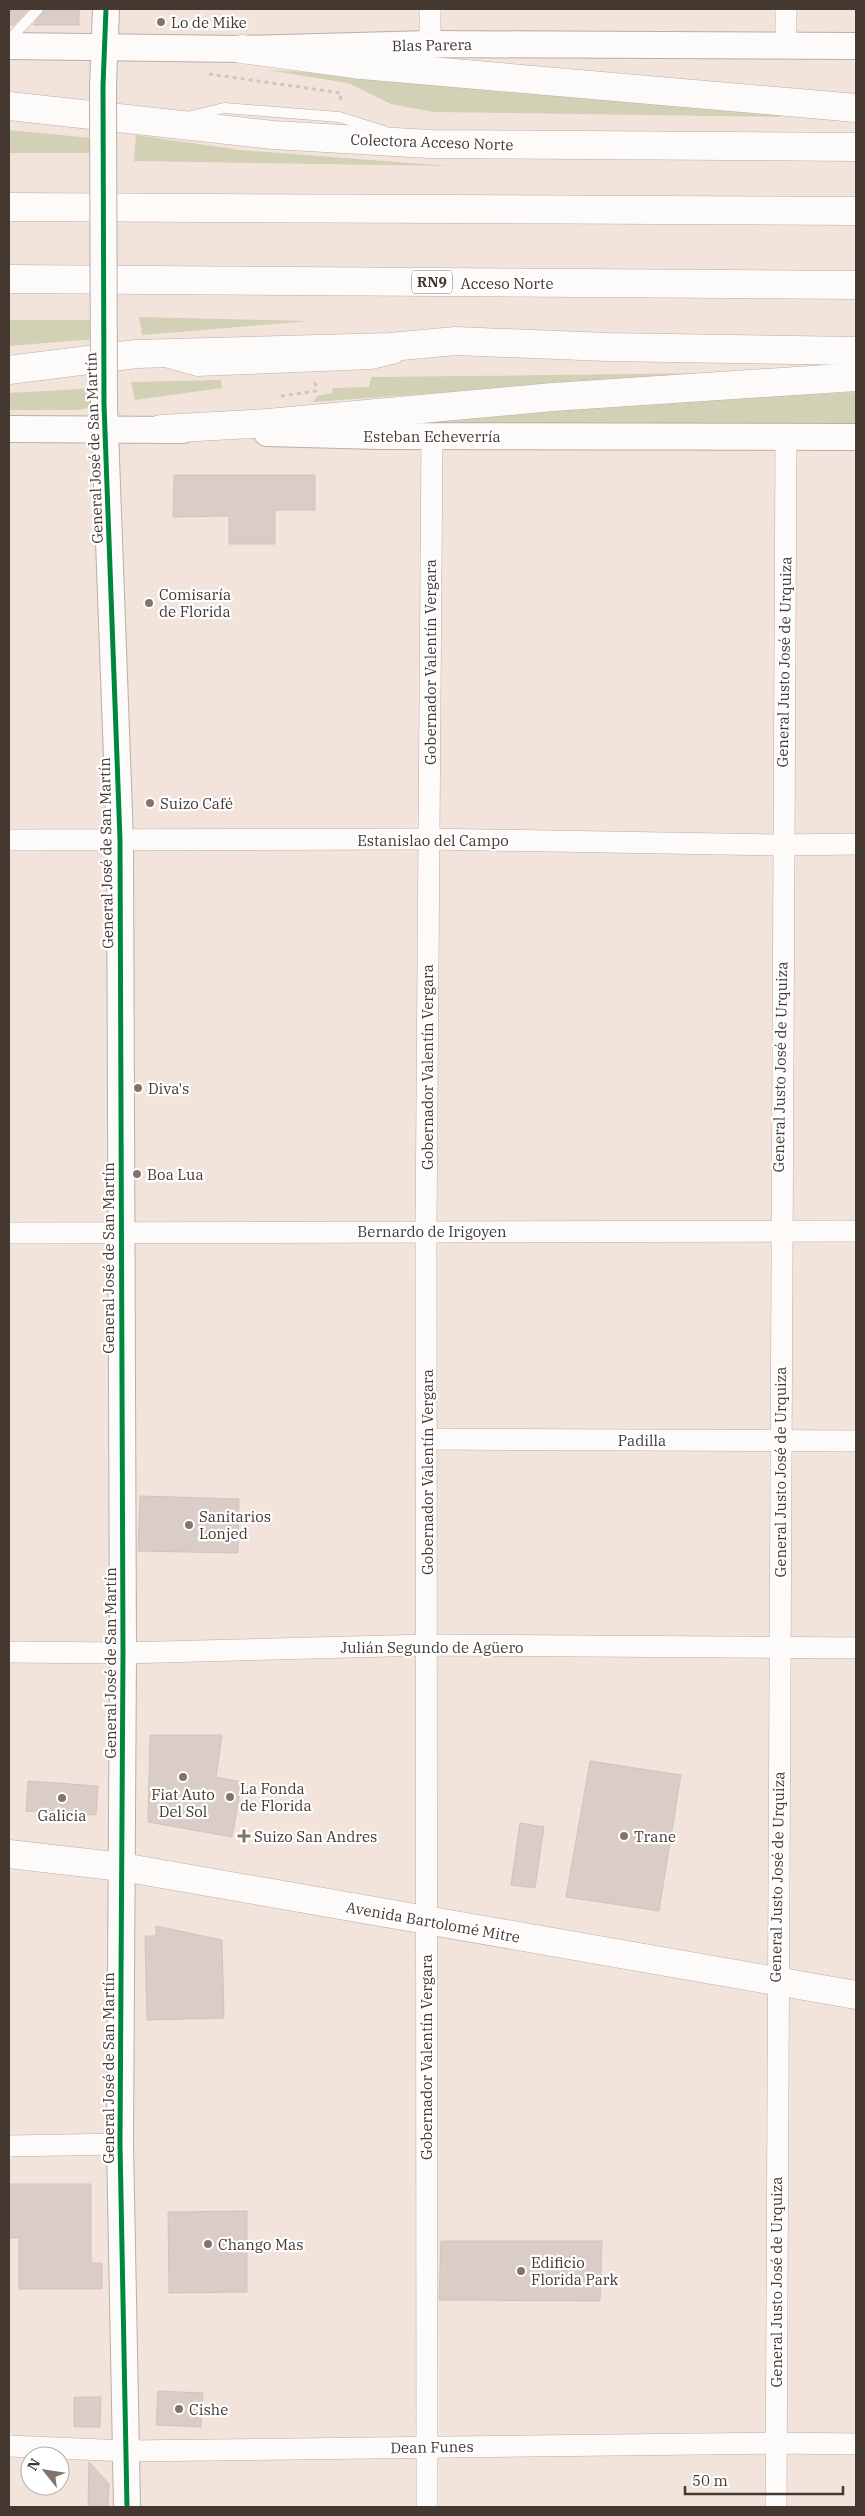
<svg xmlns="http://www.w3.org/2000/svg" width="865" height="2516" font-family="'IBM Plex Serif',serif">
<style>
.green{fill:#d3d1b5}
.building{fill:#daccc7;stroke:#d1c4bf}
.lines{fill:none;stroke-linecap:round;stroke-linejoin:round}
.service-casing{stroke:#baaea7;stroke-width:11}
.minor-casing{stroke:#baaea7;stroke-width:22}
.tertiary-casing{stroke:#baaea7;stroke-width:28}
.secondary-casing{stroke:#baaea7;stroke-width:29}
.motorway-casing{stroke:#baaea7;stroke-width:29}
.path{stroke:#ccc7c4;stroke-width:3;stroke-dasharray:4 4;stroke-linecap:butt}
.service{stroke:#fdfbfa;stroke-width:10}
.minor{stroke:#fdfbfa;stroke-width:21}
.tertiary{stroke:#fdfbfa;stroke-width:26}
.secondary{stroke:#fdfbfa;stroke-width:28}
.motorway{stroke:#fdfbfa;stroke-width:28}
.tertiary-bridge-casing{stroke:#baaea7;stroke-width:28;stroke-linecap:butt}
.tertiary-bridge{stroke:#fdfbfa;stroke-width:26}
.cycleway-casing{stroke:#fff;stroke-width:8}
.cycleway{stroke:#00873e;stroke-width:5}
.poi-dot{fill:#82746c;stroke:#fff;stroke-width:2}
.labels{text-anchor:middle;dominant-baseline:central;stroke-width:4.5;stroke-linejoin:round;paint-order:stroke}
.shield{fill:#fff;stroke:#7d746e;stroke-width:1}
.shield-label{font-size:14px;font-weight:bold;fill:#453830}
.poi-label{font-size:15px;fill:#453830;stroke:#fff;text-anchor:start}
.street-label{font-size:15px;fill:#453830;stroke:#fff}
</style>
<rect width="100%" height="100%" fill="#f2e4db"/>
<g class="green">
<polygon points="267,70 398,77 766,108 781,117 434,112 391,104 348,83"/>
<polygon points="9,130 91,138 93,153 9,153"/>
<polygon points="136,135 240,150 448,166 134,161"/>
<polygon points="139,317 310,321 142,335"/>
<polygon points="9,320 95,320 94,339 9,346"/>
<polygon points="715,373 313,402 317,396 332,393 333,388 369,387 371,377"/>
<polygon points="221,380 222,388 135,400 131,382"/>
<polygon points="96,388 97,401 89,408 77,410 9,410 9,393"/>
<polygon points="856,392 856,429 382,428 486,412"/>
</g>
<g class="building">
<polygon points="9,9 29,9 14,25 9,25"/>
<polygon points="45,9 79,9 79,25 33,25"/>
<polygon points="174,475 315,475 315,510 275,510 275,544 229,544 229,516 173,517"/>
<polygon points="140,1496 239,1499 238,1553 138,1551"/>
<polygon points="150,1735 222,1735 216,1777 242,1782 232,1837 148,1822"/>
<polygon points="590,1761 681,1775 659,1911 566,1897"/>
<polygon points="28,1781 98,1786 96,1815 26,1811"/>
<polygon points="520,1823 544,1827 535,1888 511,1885"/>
<polygon points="156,1926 222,1940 224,2018 147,2020 145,1936 156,1936"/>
<polygon points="10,2184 91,2184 91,2263 102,2263 102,2289 19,2289 19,2238 10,2238"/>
<polygon points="247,2211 247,2292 169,2293 168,2212"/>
<polygon points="441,2241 602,2241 600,2301 439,2300"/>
<polygon points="158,2391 203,2393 201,2427 156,2425"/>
<polygon points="74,2397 101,2397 100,2427 74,2427"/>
<polygon points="89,2462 109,2484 108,2507 88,2507"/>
</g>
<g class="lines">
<defs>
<g id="service">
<polyline points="9,40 38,9"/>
<polyline points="191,116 224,108 339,117 384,131"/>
<polyline points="168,363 197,371 372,364 397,358"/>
</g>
<g id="minor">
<polyline points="786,9 786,47"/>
<polyline points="430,44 430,9"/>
<polyline points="9,840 429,839 782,845 856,844"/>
<polyline points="9,1233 856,1231"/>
<polyline points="427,1439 856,1441"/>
<polyline points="9,1652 123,1653 427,1645 856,1648"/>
<polyline points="9,2146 120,2144"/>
<polyline points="9,2446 127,2451 776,2443 856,2444"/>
<polyline points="427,2507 426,1231 432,436"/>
<path d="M776,2507C776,1817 780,1127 786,437"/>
</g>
<g id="tertiary">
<polyline points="9,46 241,49 430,44 856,46"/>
<polyline points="103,86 106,9"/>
<polyline points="104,404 120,840 123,1653 120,2144 127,2507"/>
<polyline points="9,429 183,430"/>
<polyline points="267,433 378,436 856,437"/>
</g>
<polyline id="secondary" points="9,1854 122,1867 856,1995"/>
<g id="motorway">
<polyline points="241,49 362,65 856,108"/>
<polyline points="9,106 273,135 430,144 856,147"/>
<polyline points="9,207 856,211"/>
<polyline points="9,279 856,285"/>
<polyline points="9,370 136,354 390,347 456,341 607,347 856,351"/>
<polyline points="161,429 268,423 553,397 856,377"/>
</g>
</defs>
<use href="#service" class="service-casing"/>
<use href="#minor" class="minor-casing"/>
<use href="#tertiary" class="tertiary-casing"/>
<use href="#secondary" class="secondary-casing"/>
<use href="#motorway" class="motorway-casing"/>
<g class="path">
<polyline points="209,74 341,93 340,102"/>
<polyline points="281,396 316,391 315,381"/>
</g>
<use href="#service" class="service"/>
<use href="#minor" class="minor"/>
<use href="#tertiary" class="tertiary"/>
<use href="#secondary" class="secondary"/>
<use href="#motorway" class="motorway"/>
<defs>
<polyline id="tertiary-bridge" points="103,86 104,404"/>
</defs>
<use href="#tertiary-bridge" class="tertiary-bridge-casing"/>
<use href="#tertiary-bridge" class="tertiary-bridge"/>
<defs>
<polyline id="cycleway" points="106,9 103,86 104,404 120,840 123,1653 120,2144 127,2507"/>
</defs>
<use href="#cycleway" class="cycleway-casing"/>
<use href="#cycleway" class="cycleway"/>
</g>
<g class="poi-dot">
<circle cx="161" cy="22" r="5"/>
<circle cx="149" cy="603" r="5"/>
<circle cx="150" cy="803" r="5"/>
<circle cx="138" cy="1088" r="5"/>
<circle cx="137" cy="1174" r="5"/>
<circle cx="189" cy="1525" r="5"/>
<circle cx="183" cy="1777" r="5"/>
<circle cx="230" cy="1797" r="5"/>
<circle cx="62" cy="1798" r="5"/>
<path d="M241.5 1828.5h5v5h5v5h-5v5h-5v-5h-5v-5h5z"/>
<circle cx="624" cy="1836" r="5"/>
<circle cx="208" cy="2244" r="5"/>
<circle cx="521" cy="2271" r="5"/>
<circle cx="179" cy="2409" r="5"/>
</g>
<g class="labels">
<rect class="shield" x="412" y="270.5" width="40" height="23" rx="4"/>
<g class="shield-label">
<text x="432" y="282">RN9</text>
</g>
<g class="poi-label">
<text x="171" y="22">Lo de Mike</text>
<text x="159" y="594">Comisaría<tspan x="159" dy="17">de Florida</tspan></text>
<text x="160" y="803">Suizo Café</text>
<text x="148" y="1088">Diva's</text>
<text x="147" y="1174">Boa Lua</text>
<text x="199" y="1516">Sanitarios<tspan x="199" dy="17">Lonjed</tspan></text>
<text x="240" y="1788">La Fonda<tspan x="240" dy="17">de Florida</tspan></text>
<text x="183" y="1794" text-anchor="middle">Fiat Auto<tspan x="183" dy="17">Del Sol</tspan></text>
<text x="62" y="1815" text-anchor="middle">Galicia</text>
<text x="254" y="1836">Suizo San Andres</text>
<text x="634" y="1836">Trane</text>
<text x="218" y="2244">Chango Mas</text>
<text x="531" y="2262">Edificio<tspan x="531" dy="17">Florida Park</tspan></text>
<text x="189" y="2409">Cishe</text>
</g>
<g class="street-label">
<text transform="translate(432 45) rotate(-1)">Blas Parera</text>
<text transform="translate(432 142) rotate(2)">Colectora Acceso Norte</text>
<text x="507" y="283">Acceso Norte</text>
<text x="432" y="436">Esteban Echeverría</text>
<text transform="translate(94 448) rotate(-92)">General José de San Martín</text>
<text transform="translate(430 662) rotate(-90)">Gobernador Valentín Vergara</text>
<text transform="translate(784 662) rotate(-89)">General Justo José de Urquiza</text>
<text x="433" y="840">Estanislao del Campo</text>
<text transform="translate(106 853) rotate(-91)">General José de San Martín</text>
<text transform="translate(427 1067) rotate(-90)">Gobernador Valentín Vergara</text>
<text transform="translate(780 1067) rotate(-89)">General Justo José de Urquiza</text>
<text x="432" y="1231">Bernardo de Irigoyen</text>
<text transform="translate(108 1258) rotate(-90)">General José de San Martín</text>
<text x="642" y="1440">Padilla</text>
<text transform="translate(427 1472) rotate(-90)">Gobernador Valentín Vergara</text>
<text transform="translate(780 1472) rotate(-90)">General Justo José de Urquiza</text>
<text x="432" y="1647">Julián Segundo de Agüero</text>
<text transform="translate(110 1663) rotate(-90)">General José de San Martín</text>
<text transform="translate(777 1877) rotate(-89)">General Justo José de Urquiza</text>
<text transform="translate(433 1922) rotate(10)">Avenida Bartolomé Mitre</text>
<text transform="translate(426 2057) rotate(-90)">Gobernador Valentín Vergara</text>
<text transform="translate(108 2068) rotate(-90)">General José de San Martín</text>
<text transform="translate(776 2282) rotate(-90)">General Justo José de Urquiza</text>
<text transform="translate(432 2447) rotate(-1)">Dean Funes</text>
</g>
</g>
<rect width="865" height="2516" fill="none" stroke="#453830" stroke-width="20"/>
<g transform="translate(45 2471) rotate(300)"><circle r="24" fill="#ffffff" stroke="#b5afac"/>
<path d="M0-4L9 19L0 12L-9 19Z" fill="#82746c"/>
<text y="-8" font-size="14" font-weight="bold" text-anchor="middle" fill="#453830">N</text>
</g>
<path d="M685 2486v8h158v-8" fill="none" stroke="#453830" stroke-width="2.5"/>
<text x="692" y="2486" font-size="15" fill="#453830" stroke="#ffffff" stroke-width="4" paint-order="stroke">50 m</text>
</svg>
